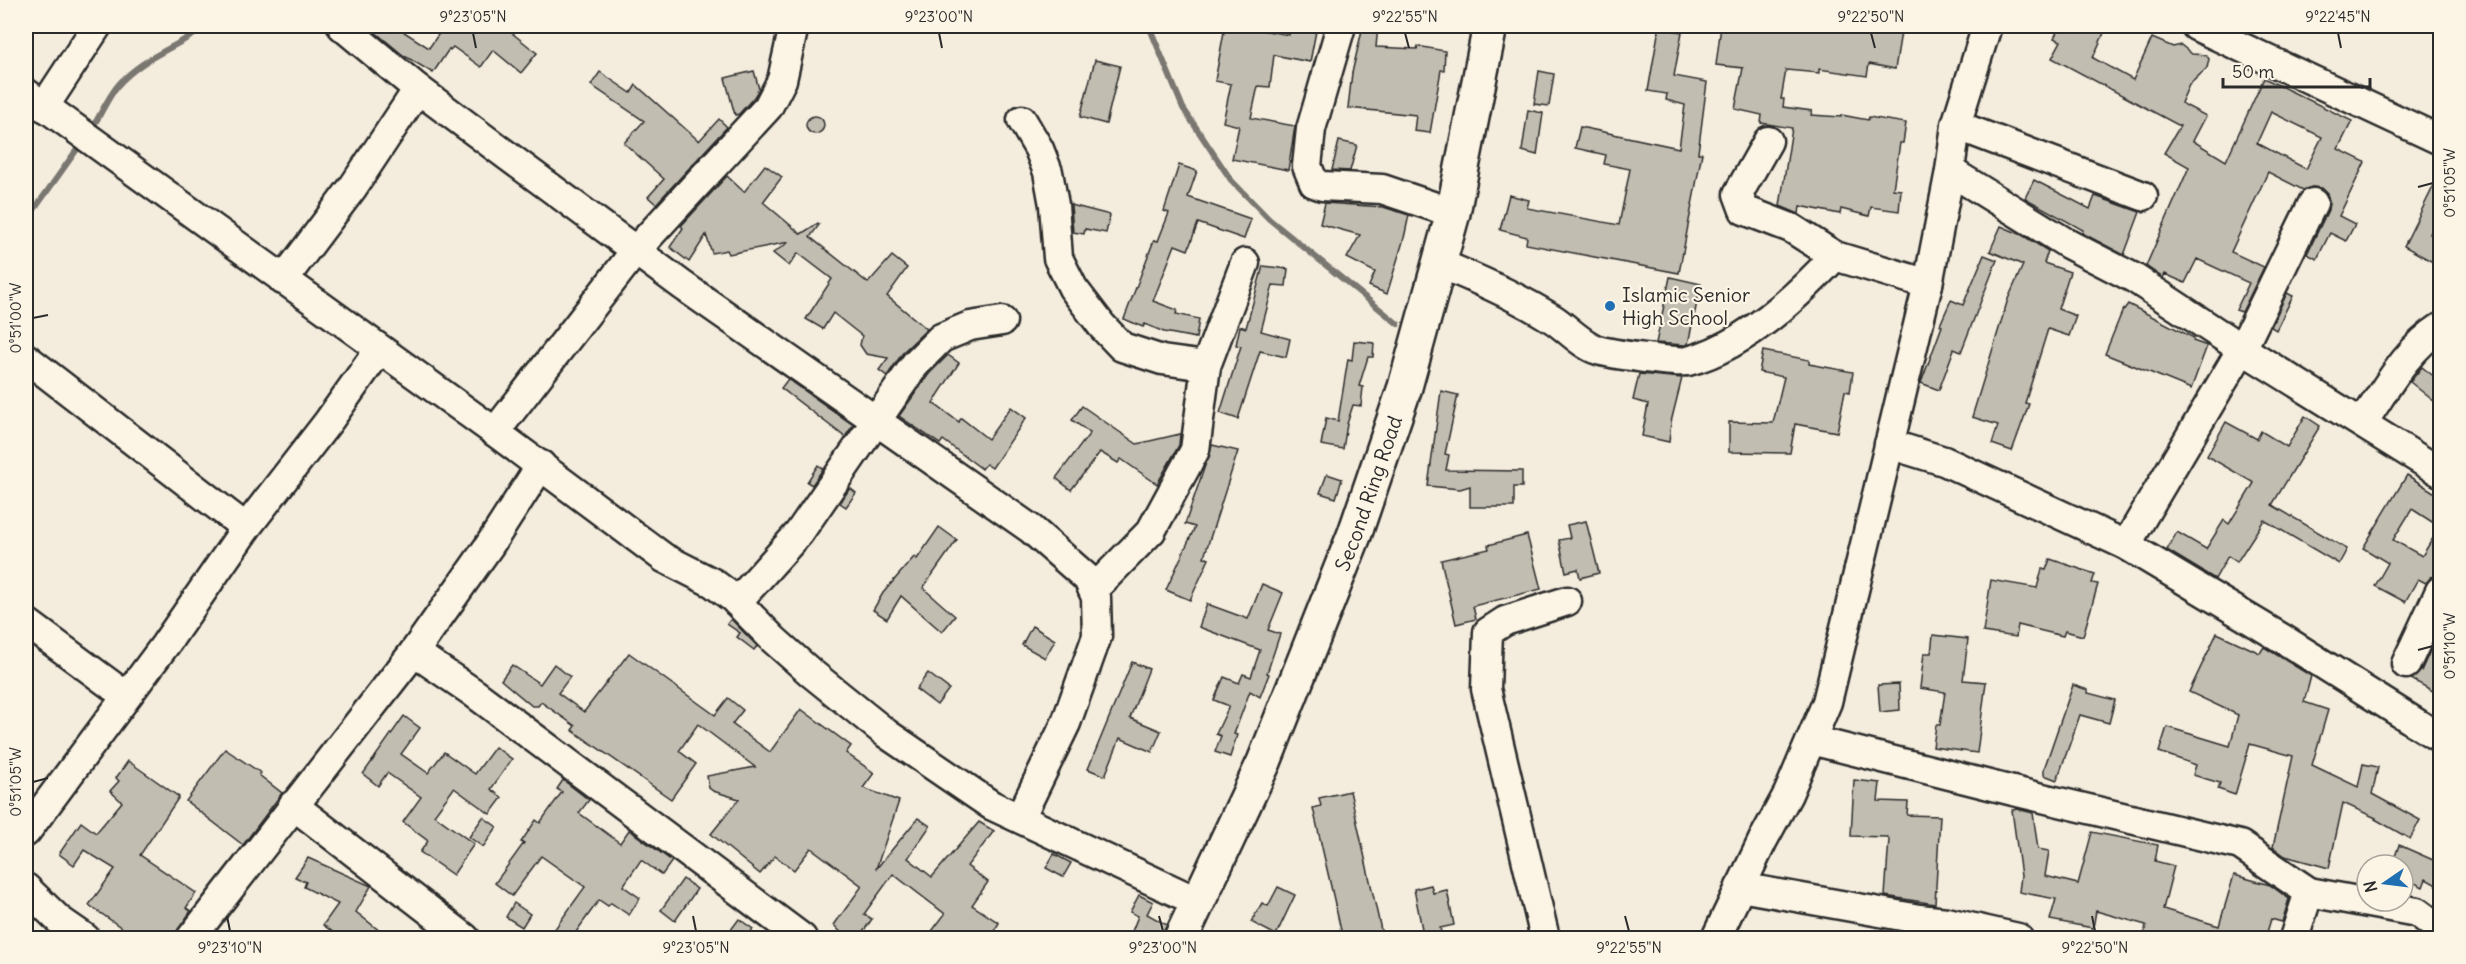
<svg xmlns="http://www.w3.org/2000/svg" width="2466" height="964" font-family="Delius,sans-serif">
<style>
.lines{fill:none;stroke-linecap:round;stroke-linejoin:round}
.stream{stroke:#7a7771;stroke-width:6}
.building{fill:#c2bdb1;stroke:#2b2b2b;stroke-width:1.5;fill-rule:evenodd}
.minor-casing{stroke:#2b2b2b;stroke-width:33}
.major-casing{stroke:#2b2b2b;stroke-width:38}
.minor{stroke:#fcf5e5;stroke-width:28}
.major{stroke:#fcf5e5;stroke-width:33}
.ticks{fill:none;stroke:#2b2b2b;stroke-width:2}
.poi-dot{fill:#1f6fb2;stroke:#fcf5e5;stroke-width:2}
.labels{text-anchor:middle;dominant-baseline:central;stroke-width:4.5;stroke-linejoin:round;paint-order:stroke}
.poi-label{font-size:20px;fill:#2b2b2b;stroke:#fcf5e5;text-anchor:start}
.street-label{font-size:20px;fill:#2b2b2b;stroke:#fcf5e5}
.neatline{fill:none;stroke:#2b2b2b;stroke-width:2}
.ticks-label{font-size:15px;text-anchor:middle;fill:#2b2b2b}
</style>
<rect width="100%" height="100%" fill="#f4edde"/>
<filter id="ink" filterUnits="userSpaceOnUse"><feTurbulence type="fractalNoise" baseFrequency=".0167" numOctaves="2"/><feDisplacementMap in="SourceGraphic" scale="12" xChannelSelector="R" yChannelSelector="G"/><feConvolveMatrix kernelMatrix="1 2 1 2 8 2 1 2 1" color-interpolation-filters="sRGB"/></filter>
<g filter="url(#ink)">
<g class="lines">
<g class="stream">
<polyline points="1149,26 1183,108 1231,180 1269,219 1398,324"/>
<path d="M94,125C103,110 112,89 125,78C149,55 180,45 207,26"/>
<polyline points="26,221 78,148"/>
</g>
</g>
<g class="building">
<polygon points="371,26 395,26 429,48 444,26 503,26 537,53 521,73 493,50 481,67 453,47 450,50 449,49 433,73 403,55 375,32"/>
<polygon points="1225,26 1239,26 1289,35 1291,26 1317,26 1310,62 1274,55 1270,87 1258,86 1251,118 1295,126 1288,170 1232,159 1239,126 1223,122 1231,84 1215,81"/>
<polygon points="1363,26 1378,26 1376,47 1417,49 1418,46 1445,51 1444,70 1441,70 1430,133 1414,131 1416,115 1348,108 1352,73"/>
<polygon points="1721,26 1902,26 1895,69 1869,64 1867,76 1819,69 1819,73 1786,70 1781,99 1784,99 1783,107 1812,111 1811,115 1841,117 1841,115 1868,120 1869,117 1906,123 1903,143 1900,143 1893,189 1901,190 1899,211 1871,207 1869,216 1841,209 1840,214 1800,206 1799,214 1780,206 1792,128 1761,123 1762,115 1735,109 1743,68 1716,65"/>
<path d="M2060,26H2107L2093,58L2133,80L2152,38L2173,47L2181,45L2192,54L2206,55L2209,59L2207,68L2189,85L2181,103L2206,116L2193,141L2226,161L2264,78L2352,121L2338,149L2365,162L2339,216L2355,224L2346,241L2330,233L2317,259L2307,254L2328,210L2329,202L2327,194L2321,188L2312,187L2303,190L2268,172L2231,252L2264,267L2242,312L2236,310L2249,283L2197,259L2185,283L2165,274L2163,278L2146,266L2189,167L2164,153L2180,126L2052,58L2061,41L2054,38ZM2271,112L2322,137L2306,169L2257,143Z"/>
<polygon points="1659,28 1682,32 1674,76 1707,82 1698,153 1702,153 1679,273 1526,244 1527,237 1500,230 1509,195 1529,200 1527,208 1619,225 1630,169 1604,164 1606,155 1575,148 1580,127 1679,148 1685,105 1666,100 1667,94 1648,91"/>
<polygon points="1095,60 1120,66 1106,124 1080,117"/>
<polygon points="754,71 759,89 754,97 739,114 735,115 725,78"/>
<polygon points="1539,71 1554,74 1549,106 1534,104"/>
<polygon points="600,72 631,93 636,85 699,141 719,119 727,127 656,204 648,197 664,179 624,143 644,121 591,85"/>
<polygon points="1528,110 1543,113 1537,155 1522,151"/>
<circle cx="815" cy="125" r="9"/>
<polygon points="1339,141 1357,145 1350,171 1332,170"/>
<polygon points="765,165 782,177 763,202 801,234 818,223 819,225 810,237 868,283 892,256 907,268 887,296 927,329 904,351 887,376 879,370 888,358 866,354 860,345 862,336 833,313 823,329 806,319 832,279 798,253 789,266 773,253 789,242 729,254 727,250 712,253 706,235 689,262 670,247 683,228 681,226 727,176 744,192"/>
<polygon points="1179,165 1197,171 1188,197 1251,219 1244,239 1198,223 1188,250 1175,245 1153,301 1177,310 1176,314 1199,319 1196,338 1164,332 1145,324 1143,327 1124,319 1154,240 1158,241 1169,213 1164,211"/>
<polygon points="2440,173 2440,213 2430,234 2440,240 2440,266 2404,246"/>
<polygon points="2034,180 2090,209 2095,196 2140,212 2124,255 2082,233 2083,230 2025,198"/>
<polygon points="1325,203 1383,207 1409,215 1404,238 1387,294 1369,286 1375,272 1347,258 1360,235 1320,224"/>
<polygon points="1071,205 1110,215 1106,233 1085,229 1084,234 1073,232"/>
<polygon points="2001,226 2022,235 2048,251 2044,263 2070,272 2058,309 2076,316 2069,336 2048,329 2025,403 2029,404 2012,451 1992,444 1998,425 1972,417 2008,299 2023,265 1990,251"/>
<polygon points="1984,255 1997,260 1961,352 1954,349 1939,390 1921,383 1942,326 1940,325 1943,318 1951,300 1963,305"/>
<polygon points="1263,266 1288,269 1286,286 1273,285 1261,331 1290,339 1286,357 1260,351 1238,419 1220,413 1241,346 1236,345 1240,326 1246,328"/>
<polygon points="1670,277 1701,284 1688,344 1685,345 1656,343"/>
<polygon points="2287,293 2293,296 2276,330 2271,327"/>
<polygon points="2128,304 2194,338 2193,341 2207,346 2191,389 2105,354 2122,312"/>
<polygon points="1354,341 1374,343 1373,357 1368,357 1359,386 1363,387 1361,406 1353,405 1347,424 1343,449 1321,445 1326,418 1338,421 1348,359 1352,360"/>
<polygon points="1763,351 1809,360 1809,364 1853,372 1850,392 1845,391 1837,432 1795,424 1790,453 1729,452 1729,422 1773,423 1784,377 1759,372"/>
<polygon points="948,355 959,363 933,403 959,422 961,418 988,439 1011,407 1026,418 992,468 986,464 982,469 943,440 940,444 899,416 929,374"/>
<polygon points="2422,367 2440,381 2440,406 2410,382"/>
<polygon points="1639,374 1682,378 1671,422 1669,442 1642,436 1648,404 1633,400"/>
<polygon points="788,379 853,425 845,437 781,388"/>
<polygon points="1441,391 1458,395 1445,454 1449,455 1446,470 1522,471 1522,487 1514,487 1514,507 1470,507 1470,486 1460,489 1428,486"/>
<polygon points="1082,406 1137,444 1180,434 1179,445 1157,484 1121,459 1118,463 1100,452 1071,490 1056,478 1090,433 1072,420"/>
<polygon points="2305,416 2320,426 2272,505 2347,549 2339,564 2264,520 2237,562 2228,556 2215,579 2167,550 2177,532 2206,549 2224,520 2229,524 2254,483 2207,456 2226,422 2257,439 2261,431 2287,447"/>
<polygon points="1212,445 1238,451 1204,557 1209,559 1190,600 1166,590 1195,527 1185,524"/>
<polygon points="818,465 823,469 812,485 807,482"/>
<polygon points="1327,474 1342,479 1336,498 1320,493"/>
<path d="M2407,475L2440,496V575L2431,577L2426,583L2418,579L2405,602L2375,586L2388,563L2363,548ZM2412,509L2440,527L2422,556L2393,540Z"/>
<polygon points="850,488 856,493 846,507 840,503"/>
<polygon points="1586,521 1599,573 1580,578 1578,569 1566,572 1559,540 1570,538 1567,525"/>
<polygon points="939,527 957,540 923,588 955,616 942,632 901,596 887,619 873,610 883,593 914,557 917,559"/>
<polygon points="1527,535 1541,589 1473,606 1476,619 1456,624 1441,560 1489,549 1488,545"/>
<polygon points="2050,559 2095,574 2092,583 2098,584 2083,636 2065,631 2063,636 2018,625 2016,637 1983,632 1991,580 2037,588 2042,569 2046,570"/>
<polygon points="1262,584 1283,593 1268,630 1280,634 1267,673 1269,674 1260,697 1250,691 1234,734 1237,735 1230,757 1215,752 1221,736 1216,734 1229,706 1214,700 1224,677 1239,683 1243,674 1251,677 1260,650 1199,627 1207,604 1248,619"/>
<polygon points="731,619 757,646 754,650 737,637 740,633 727,624"/>
<polygon points="1032,626 1055,640 1045,658 1022,645"/>
<polygon points="2440,629 2440,695 2411,679 2421,671"/>
<polygon points="2217,633 2260,653 2264,647 2311,676 2304,702 2328,710 2312,765 2358,787 2363,764 2378,767 2372,794 2420,820 2410,839 2375,819 2376,818 2343,803 2329,868 2285,856 2273,847 2293,756 2250,744 2235,795 2218,789 2220,783 2193,775 2196,765 2159,752 2167,727 2230,746 2238,715 2189,692"/>
<polygon points="1933,635 1968,639 1963,680 1986,682 1977,753 1933,747 1936,725 1940,725 1945,692 1920,688 1924,653 1931,653"/>
<polygon points="629,653 715,715 728,698 743,710 732,724 770,752 801,709 851,746 846,753 874,773 863,788 899,801 876,869 918,818 930,826 908,858 932,877 979,822 994,831 967,866 988,882 972,905 999,923 989,939 926,939 945,914 893,874 864,914 872,919 858,939 847,939 834,925 862,886 811,848 794,870 775,856 760,874 711,834 739,799 713,791 709,788 707,776 755,767 698,724 679,751 696,764 671,799 572,730 575,726 541,702 538,706 532,706 501,680 512,665 540,684 554,664 570,677 558,693 584,712"/>
<polygon points="1132,662 1149,669 1130,718 1161,731 1152,752 1120,738 1105,776 1088,769"/>
<polygon points="928,673 949,689 937,705 916,689"/>
<polygon points="1899,684 1900,710 1880,712 1878,685"/>
<polygon points="2073,685 2088,690 2088,693 2115,700 2109,723 2080,715 2057,780 2044,775 2044,769"/>
<polygon points="404,716 420,728 401,754 428,773 444,752 475,774 495,747 512,759 491,789 502,798 490,814 454,788 434,815 474,844 453,875 420,852 428,841 403,822 421,797 387,773 378,786 363,774"/>
<polygon points="225,749 261,773 259,775 282,793 243,845 186,801"/>
<polygon points="128,761 179,797 140,855 196,893 186,908 191,911 172,939 138,939 89,905 115,869 84,850 74,865 59,854 81,822 96,833 122,802 110,791 119,781 116,778"/>
<polygon points="563,780 589,800 579,813 620,843 629,830 672,861 662,875 641,860 623,886 640,898 629,915 611,903 608,906 599,900 571,939 566,939 554,930 585,887 541,856 512,896 495,883 524,843 521,842 536,820 540,823 562,792 557,789"/>
<polygon points="1854,780 1880,783 1878,801 1908,802 1907,815 1940,816 1935,904 1885,896 1889,839 1887,837 1851,836"/>
<polygon points="1350,791 1383,939 1343,939 1313,808 1321,806 1319,798"/>
<polygon points="2017,809 2033,813 2038,849 2049,851 2045,876 2078,884 2092,832 2158,845 2155,861 2174,866 2163,909 2219,926 2234,875 2270,885 2289,899 2282,922 2271,919 2265,939 2143,939 2146,925 2096,911 2093,928 2050,920 2056,899 2019,892 2021,876 2012,810"/>
<polygon points="483,817 497,827 483,847 469,837"/>
<polygon points="2399,845 2440,863 2440,887 2426,879 2423,887 2408,880 2410,876 2403,874 2403,865 2392,865"/>
<polygon points="1054,854 1071,863 1063,877 1046,868"/>
<polygon points="308,858 371,886 356,912 390,939 343,939 323,925 338,904 304,887 306,882 295,877"/>
<polygon points="683,879 697,889 675,921 661,910"/>
<polygon points="1431,885 1433,893 1447,890 1454,925 1440,928 1443,939 1424,939 1414,889"/>
<polygon points="1278,887 1295,895 1276,935 1251,922 1262,903 1268,906"/>
<polygon points="1139,895 1153,902 1147,914 1167,925 1159,939 1129,939 1138,916 1130,912"/>
<polygon points="514,903 530,914 522,927 506,917"/>
<polygon points="739,919 753,929 746,939 724,939"/>
</g>
<g class="lines">
<defs>
<g id="minor">
<polyline points="342,26 418,89 509,157 682,285 1031,529 1088,579 1096,597 1097,636 1066,723 1020,818"/>
<polyline points="1341,26 1311,129 1307,166 1314,183 1322,186 1382,189 1453,213"/>
<polyline points="2196,26 2440,140"/>
<polyline points="26,93 495,432 664,558 713,583 733,598 774,640 810,672 887,734 991,805 1198,902"/>
<polyline points="44,107 97,26"/>
<polyline points="1022,120 1039,149 1048,172 1054,205 1058,258 1073,288 1102,326 1122,347 1162,360 1206,366"/>
<polyline points="1956,125 2143,196"/>
<polyline points="1768,141 1738,194 1744,210 1791,228 1835,256"/>
<polyline points="1950,171 2068,244 2134,278 2242,349 2440,472"/>
<path d="M1438,263C1478,279 1516,296 1553,319C1567,328 1582,345 1598,350C1610,354 1677,363 1688,361C1743,347 1798,296 1835,256L1928,284"/>
<polyline points="283,280 353,187 418,89"/>
<polyline points="26,358 246,528"/>
<path d="M2363,422C2386,389 2406,350 2440,328"/>
<polyline points="495,432 636,250 768,107 782,80 794,26"/>
<polyline points="1889,444 1944,461 2126,545 2283,639 2440,738"/>
<polyline points="2126,545 2242,349 2313,203"/>
<polyline points="1093,590 1151,531 1195,450 1206,366 1245,263"/>
<polyline points="737,602 799,533 916,363 941,338 970,326 1002,321"/>
<polyline points="26,622 126,696"/>
<polyline points="414,652 474,693 802,938"/>
<polyline points="2406,664 2440,591"/>
<polyline points="1811,740 2013,791 2240,845 2309,892 2294,938"/>
<polyline points="293,805 465,938"/>
<polyline points="26,832 165,645 246,528 328,422 379,350"/>
<polyline points="1740,887 1919,919 1947,922 2018,938"/>
<polyline points="26,888 59,920 85,938"/>
<polyline points="2309,892 2417,912 2440,929"/>
<polyline points="191,938 414,652 489,546 541,465"/>
<polyline points="1545,938 1486,689 1488,632 1505,621 1567,601"/>
<polyline points="1716,938 1763,840 1788,794 1827,702 1928,284 1950,171 1956,125 1987,26"/>
</g>
<g id="major">
<path id="s1" d="M1181,938L1264,762L1355,533L1405,387L1453,213L1490,26"/>
</g>
</defs>
<use href="#minor" class="minor-casing"/>
<use href="#major" class="major-casing"/>
<use href="#minor" class="minor"/>
<use href="#major" class="major"/>
</g>
</g>
<path class="ticks" d="M473,33L476,48M939,33L942,48M1405,33L1409,48M1871,33L1875,48M2338,33L2341,48M2418,187L2433,183M33,318L48,315M2418,650L2433,646M33,782L48,778M227,916L230,931M693,916L696,931M1159,916L1163,931M1625,916L1629,931M2092,916L2095,931"/>
<circle class="poi-dot" cx="1610" cy="306" r="6"/>
<g class="labels">
<g class="poi-label">
<text x="1622" y="294">Islamic Senior<tspan x="1622" dy="23">High School</tspan></text>
</g>
<g class="street-label">
<text stroke="none"><textPath href="#s1" startOffset="483">Second Ring Road</textPath></text>
</g>
</g>
<rect width="2466" height="964" fill="none" stroke="#fcf5e5" stroke-width="66"/>
<g transform="translate(2385 883) rotate(256)"><circle r="28" fill="#fcf5e5" stroke="#a8a49b" stroke-width="1.5"/>
<path d="M0-4.5L10 22L0 15L-10 22Z" fill="#1f6fb2"/>
<text y="-9" font-size="16" font-weight="bold" text-anchor="middle" fill="#2b2b2b">N</text>
</g>
<path d="M2223 78v9h147v-9" fill="none" stroke="#2b2b2b" stroke-width="3"/>
<text x="2232" y="78" font-size="18" fill="#2b2b2b" stroke="#fcf5e5" stroke-width="4.5" paint-order="stroke">50 m</text>
<rect x="33" y="33" width="2400" height="898" class="neatline"/>
<g class="ticks-label">
<text x="473" y="22">9°23'05"N</text>
<text x="939" y="22">9°23'00"N</text>
<text x="1405" y="22">9°22'55"N</text>
<text x="1871" y="22">9°22'50"N</text>
<text x="2338" y="22">9°22'45"N</text>
<text transform="translate(2450 183) rotate(-90)" y="5">0°51'05"W</text>
<text transform="translate(16 318) rotate(-90)" y="5">0°51'00"W</text>
<text transform="translate(2450 646) rotate(-90)" y="5">0°51'10"W</text>
<text transform="translate(16 782) rotate(-90)" y="5">0°51'05"W</text>
<text x="230" y="953">9°23'10"N</text>
<text x="696" y="953">9°23'05"N</text>
<text x="1163" y="953">9°23'00"N</text>
<text x="1629" y="953">9°22'55"N</text>
<text x="2095" y="953">9°22'50"N</text>
</g>
</svg>
